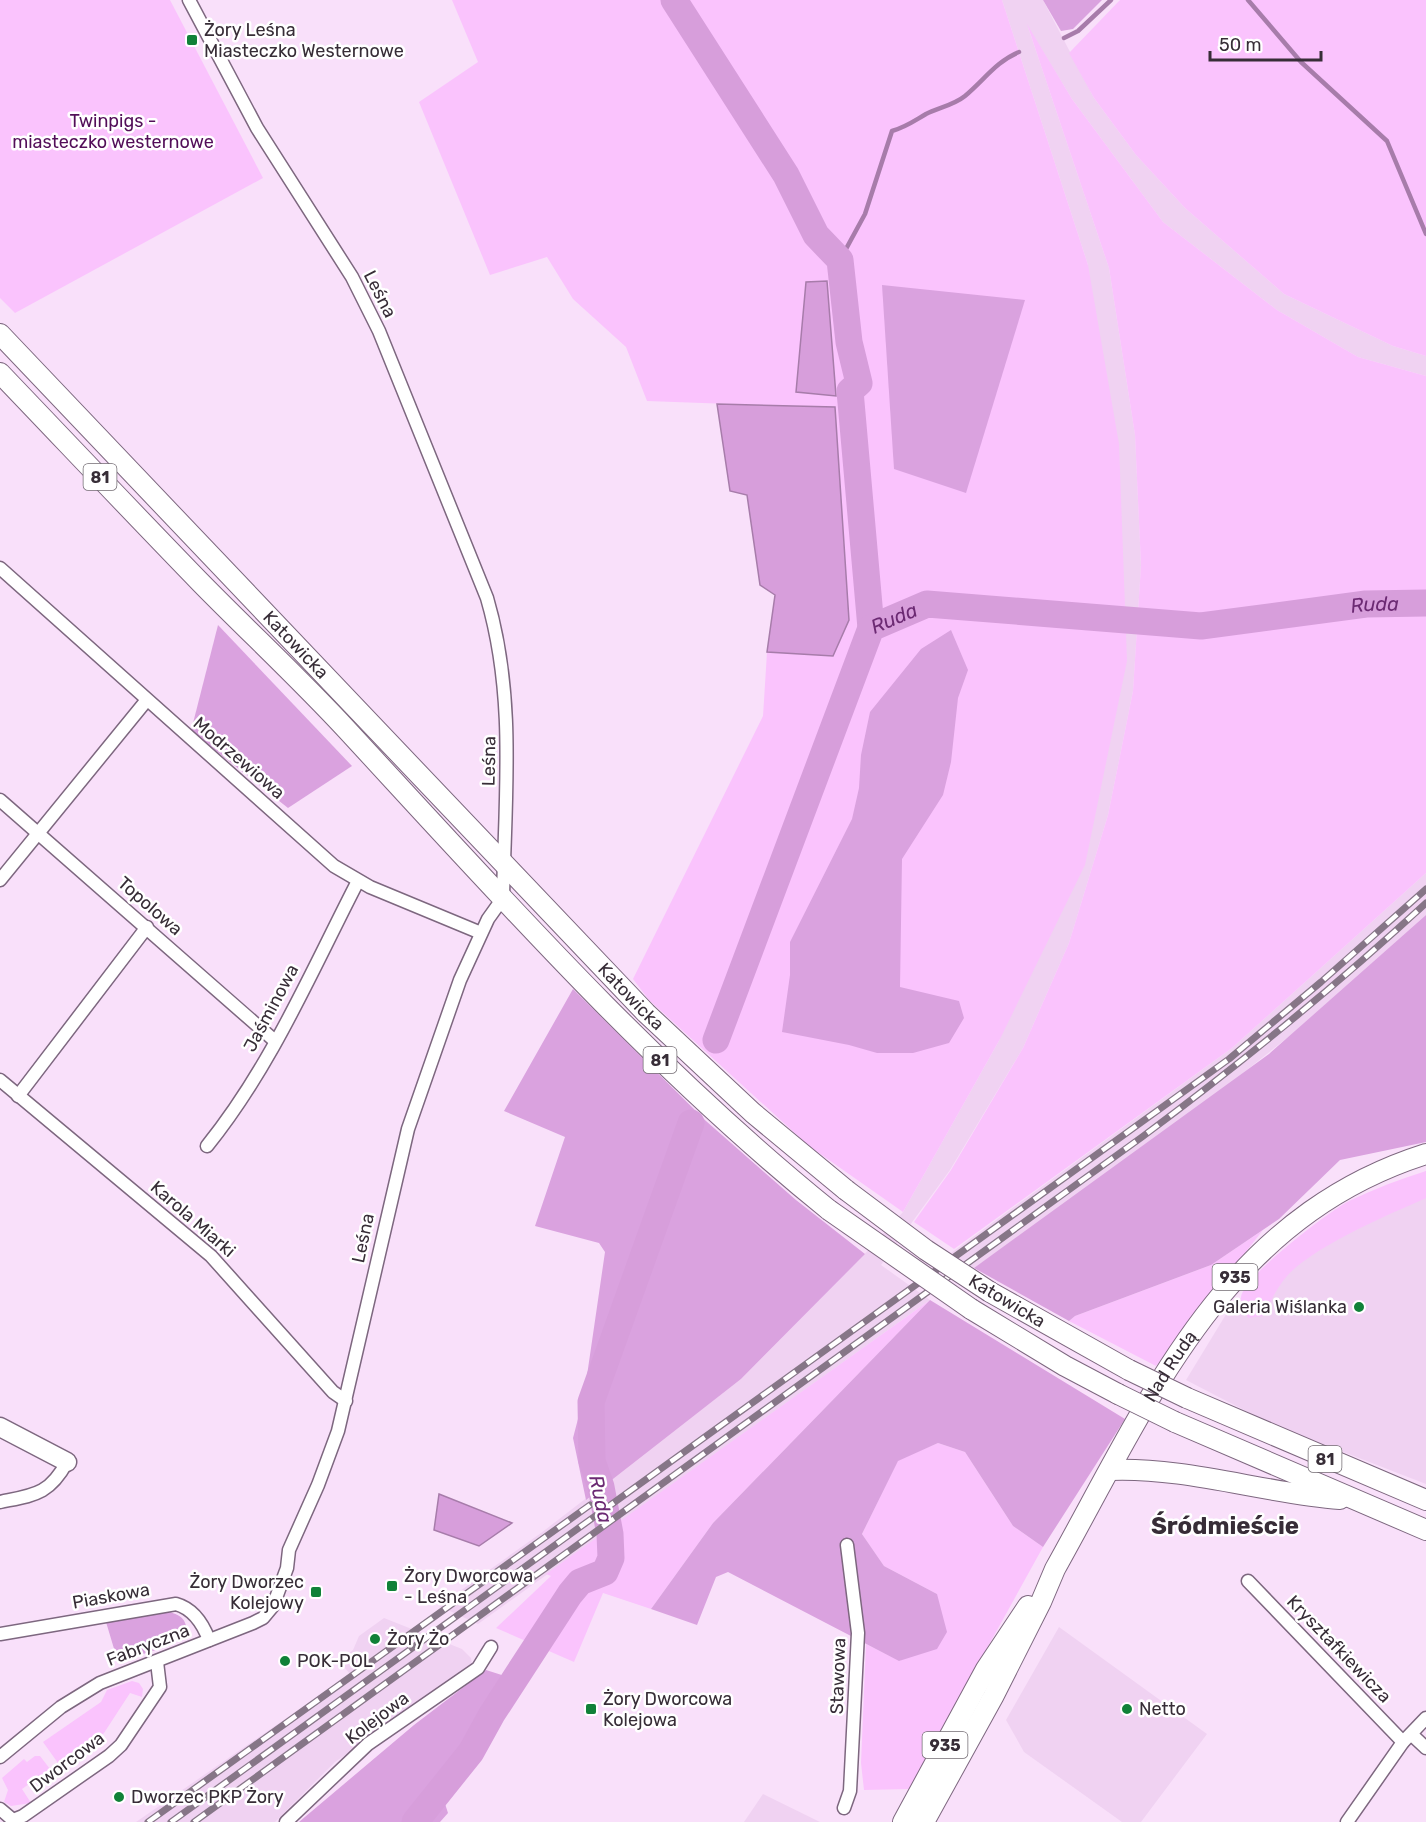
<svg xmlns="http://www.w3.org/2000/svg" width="1426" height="1822" font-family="Rubik,sans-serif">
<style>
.built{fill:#f0d2f2}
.green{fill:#fac3fd}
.forest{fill:#daa2df}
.water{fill:#d79edb;stroke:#a77caa;stroke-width:1.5}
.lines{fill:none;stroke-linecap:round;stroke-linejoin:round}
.stream{stroke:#a77caa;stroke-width:4.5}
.river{stroke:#d79edb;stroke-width:27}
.street-casing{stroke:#7d677f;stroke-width:15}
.secondary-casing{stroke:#7d677f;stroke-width:21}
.primary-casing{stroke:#7d677f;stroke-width:22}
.street{stroke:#fff;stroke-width:12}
.secondary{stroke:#fff;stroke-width:18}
.primary{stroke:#fff;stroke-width:20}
.rail-casing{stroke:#867687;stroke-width:7}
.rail{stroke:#fff;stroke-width:4.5;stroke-dasharray:14;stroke-linecap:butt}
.primary-bridge-casing{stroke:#7d677f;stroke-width:22;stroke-linecap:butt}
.primary-bridge{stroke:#fff;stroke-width:20}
.poi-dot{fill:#108138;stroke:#fff;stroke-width:2}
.labels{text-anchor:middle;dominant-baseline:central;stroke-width:5;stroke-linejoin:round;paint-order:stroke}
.shield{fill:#fff;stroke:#736c73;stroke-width:1.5}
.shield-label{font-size:16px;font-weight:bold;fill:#372d37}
.poi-label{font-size:18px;fill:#372d37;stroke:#fff;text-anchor:start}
.park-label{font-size:18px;fill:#530e59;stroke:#fff}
.street-label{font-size:18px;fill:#372d37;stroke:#fff}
.water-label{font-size:20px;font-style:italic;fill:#6c2a73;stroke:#fff}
.district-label{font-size:24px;font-weight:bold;fill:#372d37;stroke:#fff}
</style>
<rect width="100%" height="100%" fill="#f9e0fa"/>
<g class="built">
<polygon points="1002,0 1043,0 1094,98 1136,155 1185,208 1284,294 1393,346 1426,356 1426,376 1358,357 1277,310 1163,222 1072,99 1028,27 1109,268 1135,435 1141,565 1133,691 1108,815 1069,943 1023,1048 950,1170 881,1265 930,1300 478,1624 439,1606 541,1533 741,1379 861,1258 903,1212 1000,1039 1088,265"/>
<polygon points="1426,873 1426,915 1292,1034 1204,1104 974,1268 951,1253 1232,1048"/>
<polygon points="1426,1171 1426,1484 1269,1423 1186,1380 1225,1316 1266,1270"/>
<polygon points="384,1618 462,1649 471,1658 472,1666 335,1762 275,1822 136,1822 350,1674 339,1661 353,1650 359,1636"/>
<polygon points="1059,1627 1207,1734 1141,1822 1122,1822 1024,1752 1006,1720"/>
<polygon points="763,1794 820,1822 744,1822"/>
</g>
<g class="green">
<polygon points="0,0 170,0 263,178 15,313 0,298"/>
<polygon points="452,0 1002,0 1088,265 1119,444 1127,661 1085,865 1000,1039 903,1212 809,1146 649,1000 633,979 763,716 767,652 833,656 835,408 647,401 626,347 573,299 547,257 490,275 419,102 478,62"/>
<polygon points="1120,0 1426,0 1426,356 1393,346 1284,294 1185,208 1136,155 1094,98 1069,53"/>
<polygon points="1027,24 1072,99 1163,222 1277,310 1358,357 1426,376 1426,873 1232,1048 954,1249 914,1222 951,1170 1023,1048 1069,943 1108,815 1133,691 1141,565 1135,435 1109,268"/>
<path d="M1426,1171V1198C1388,1215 1314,1246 1287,1276C1277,1287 1270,1303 1263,1316L1248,1318C1246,1312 1240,1303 1241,1297C1244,1276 1328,1212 1349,1201C1374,1189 1400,1179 1426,1171Z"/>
<polygon points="1263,1230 1156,1366 1069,1321 1075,1316 1211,1265"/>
<polygon points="930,1300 713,1523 651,1609 603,1593 574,1662 496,1628 551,1576 546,1574"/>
<polygon points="938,1443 965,1452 1013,1526 1043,1547 909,1789 864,1790 861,1763 866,1644 900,1661 937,1594 884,1566 862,1534 898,1460"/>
<polygon points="132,1681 139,1683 143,1689 142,1697 130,1693 104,1733 89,1746 86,1742 58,1763 43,1742 101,1702 107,1690"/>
<polygon points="35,1756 40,1756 50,1769 22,1789 31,1803 11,1806 4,1802 8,1790 2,1778 24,1759 27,1762"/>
</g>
<g class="forest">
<polygon points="1043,0 1102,0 1073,29 1061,31"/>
<polygon points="882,285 1025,300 966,493 894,469"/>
<polygon points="218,625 352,766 288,808 191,731"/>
<polygon points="951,630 968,670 958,698 951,762 943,795 902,859 900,987 959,1001 964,1018 949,1043 913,1053 877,1053 849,1045 782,1032 790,975 790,942 852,819 859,788 861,755 870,712 921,649"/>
<polygon points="1426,915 1426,1142 1340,1160 1279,1219 1211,1265 1075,1316 1069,1321 974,1268 1269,1054"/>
<polygon points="573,989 706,1121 796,1200 865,1254 741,1379 586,1500 573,1438 584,1396 605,1252 599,1243 535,1226 565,1137 504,1111"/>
<polygon points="930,1300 1125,1419 1043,1547 1013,1526 965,1452 938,1443 898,1461 862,1534 884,1566 937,1594 947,1632 937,1649 899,1661 728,1572 716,1577 697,1625 651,1609 713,1523"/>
<path d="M170,1612C181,1616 185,1618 187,1630C171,1649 141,1654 118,1662L106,1622Z"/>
<polygon points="486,1670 508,1677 469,1743 437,1779 448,1813 440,1822 299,1822 414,1725"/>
</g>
<g class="water">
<polygon points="827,281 836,396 796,392 806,282"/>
<polygon points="717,404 835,407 849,620 833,656 767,652 775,595 760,585 747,495 730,491"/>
<polygon points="439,1494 512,1523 479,1546 434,1530"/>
</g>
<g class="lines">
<g class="stream">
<polyline points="1248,0 1301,62 1387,141 1426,234"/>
<polyline points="1064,38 1078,31 1111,0"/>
<path d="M840,260L865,214L892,131C906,127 914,121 926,114C938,108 954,105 965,96C984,80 997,61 1019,52"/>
</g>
<g class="river">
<polyline points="674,0 786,175 816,235 840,260 849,342 859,383 850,391 871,628"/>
<path id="s1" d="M716,1040L871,628L927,604L1201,626L1366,604L1426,603"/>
<polyline points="415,1822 471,1752 492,1714 570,1594 580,1582 605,1572 611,1558 610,1534 601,1487 592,1461 591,1402 691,1123"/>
</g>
<defs>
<g id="street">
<polyline points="0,568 334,866 370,887 481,933"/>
<polyline points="0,800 275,1041"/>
<polyline points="0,880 146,701"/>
<polyline points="0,1080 211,1256 333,1392 346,1401"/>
<polyline points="18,1096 147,927"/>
<path d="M207,1146C271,1067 312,970 358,881"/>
<path d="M0,1502C34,1495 49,1495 67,1462"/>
<polyline points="1248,1581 1403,1742"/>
<path d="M0,1634L176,1604C194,1609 203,1624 209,1640"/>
<polyline points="1411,1734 1426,1748"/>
<path d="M0,1757L61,1707L100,1683L253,1623L263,1618L273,1606L287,1568L289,1550L318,1485L338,1431L408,1129L460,980L488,919L503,898C505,796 516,697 487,598L379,331L352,277L257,128L189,0"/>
<polyline points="844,1808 850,1791 858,1633 847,1545"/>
<polyline points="0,1809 13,1820 23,1816 109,1756 121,1745 160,1687 157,1662"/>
<polyline points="286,1822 368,1744 478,1668 491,1647"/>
<polyline points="1347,1822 1403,1742 1426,1718"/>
</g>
<polyline id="secondary" points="0,1427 67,1462"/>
<g id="primary">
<path id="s2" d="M0,334L646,1013L753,1113L846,1190"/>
<path d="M0,373C67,443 133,513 201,583C249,632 300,679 347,730C501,897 652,1067 829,1210"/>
<polyline points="990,1292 1129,1370"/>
<polyline points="971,1309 1065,1366 1118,1394"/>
<polyline points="1187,1398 1426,1500"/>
<polyline points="1175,1422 1426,1530"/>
<path d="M1110,1470C1187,1467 1263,1493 1340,1499"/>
<polyline points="903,1822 986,1669 1028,1606"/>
<path id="s3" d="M924,1822L993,1697L1041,1602L1055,1569C1150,1399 1224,1218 1426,1154"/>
</g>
</defs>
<use href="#street" class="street-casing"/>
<use href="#secondary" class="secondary-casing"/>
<use href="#primary" class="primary-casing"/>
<use href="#street" class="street"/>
<use href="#secondary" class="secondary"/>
<use href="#primary" class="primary"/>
<defs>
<g id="rail">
<polyline points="148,1822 590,1505"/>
<polyline points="171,1822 1229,1059 1321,982 1426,889"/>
<path d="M194,1822L1142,1137C1241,1063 1335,987 1426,903"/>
</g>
</defs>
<use href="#rail" class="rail-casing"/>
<use href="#rail" class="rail"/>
<defs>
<g id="primary-bridge">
<polyline points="846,1190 926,1250 990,1292"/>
<polyline points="829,1210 971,1309"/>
<polyline points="1129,1370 1187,1398"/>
<polyline points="1118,1394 1175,1422"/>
</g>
</defs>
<use href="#primary-bridge" class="primary-bridge-casing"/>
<use href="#primary-bridge" class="primary-bridge"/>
</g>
<g class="poi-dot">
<rect x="186" y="34" width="12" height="12" rx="3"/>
<circle cx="1359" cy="1307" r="6"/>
<rect x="386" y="1580" width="12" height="12" rx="3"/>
<rect x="310" y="1586" width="12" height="12" rx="3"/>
<circle cx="375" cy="1639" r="6"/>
<circle cx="285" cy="1661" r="6"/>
<rect x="585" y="1703" width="12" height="12" rx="3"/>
<circle cx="1127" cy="1709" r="6"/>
<circle cx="119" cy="1797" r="6"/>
</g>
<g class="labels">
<g class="shield">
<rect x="83.5" y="464" width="33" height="26" rx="4.5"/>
<rect x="643.5" y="1047" width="33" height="26" rx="4.5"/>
<rect x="1212.5" y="1264" width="45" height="26" rx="4.5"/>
<rect x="1308.5" y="1446" width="33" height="26" rx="4.5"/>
<rect x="922.5" y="1732" width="45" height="26" rx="4.5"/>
</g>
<g class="shield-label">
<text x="100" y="477">81</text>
<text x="660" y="1060">81</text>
<text x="1235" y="1277">935</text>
<text x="1325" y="1459">81</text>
<text x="945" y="1745">935</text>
</g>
<g class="poi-label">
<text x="204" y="30">Żory Leśna<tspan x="204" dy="21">Miasteczko Westernowe</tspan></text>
<text x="1347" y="1307" text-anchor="end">Galeria Wiślanka</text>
<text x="404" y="1576">Żory Dworcowa<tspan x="404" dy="21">- Leśna</tspan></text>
<text x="304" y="1582" text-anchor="end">Żory Dworzec<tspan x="304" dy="21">Kolejowy</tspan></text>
<text x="387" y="1639">Żory Żo</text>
<text x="297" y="1661">POK-POL</text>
<text x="603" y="1699">Żory Dworcowa<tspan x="603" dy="21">Kolejowa</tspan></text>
<text x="1139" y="1709">Netto</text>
<text x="131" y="1797">Dworzec PKP Żory</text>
</g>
<g class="park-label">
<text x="113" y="121">Twinpigs -<tspan x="113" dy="21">miasteczko westernowe</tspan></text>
</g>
<g class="street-label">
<text transform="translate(380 294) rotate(63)">Leśna</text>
<text stroke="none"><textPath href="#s2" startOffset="429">Katowicka</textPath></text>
<text transform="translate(239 758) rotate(41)">Modrzewiowa</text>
<text transform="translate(489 761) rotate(-89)">Leśna</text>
<text transform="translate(150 906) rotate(41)">Topolowa</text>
<text stroke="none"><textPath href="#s2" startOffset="915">Katowicka</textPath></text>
<text transform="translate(271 1008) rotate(-62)">Jaśminowa</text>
<text transform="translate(193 1219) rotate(41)">Karola Miarki</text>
<text transform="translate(363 1238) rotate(-78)">Leśna</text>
<text transform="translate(1007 1301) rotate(31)">Katowicka</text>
<text stroke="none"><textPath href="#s3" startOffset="518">Nad Rudą</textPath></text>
<text transform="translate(111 1596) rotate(-10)">Piaskowa</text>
<text transform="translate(148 1645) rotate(-21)">Fabryczna</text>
<text transform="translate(1339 1649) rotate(46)">Krysztafkiewicza</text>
<text transform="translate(838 1676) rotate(-88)">Stawowa</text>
<text transform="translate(377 1718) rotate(-37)">Kolejowa</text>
<text transform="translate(67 1762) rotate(-37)">Dworcowa</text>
</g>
<g class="water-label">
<text stroke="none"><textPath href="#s1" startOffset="951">Ruda</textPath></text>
<text stroke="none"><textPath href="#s1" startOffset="465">Ruda</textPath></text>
<text transform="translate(601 1499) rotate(78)">Ruda</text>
</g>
<g class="district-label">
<text x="1225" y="1526">Śródmieście</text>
</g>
</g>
<path d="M1210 51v9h111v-9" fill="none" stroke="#372d37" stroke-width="3"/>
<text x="1219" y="51" font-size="18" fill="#372d37" stroke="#ffffff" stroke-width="4.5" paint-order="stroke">50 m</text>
</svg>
